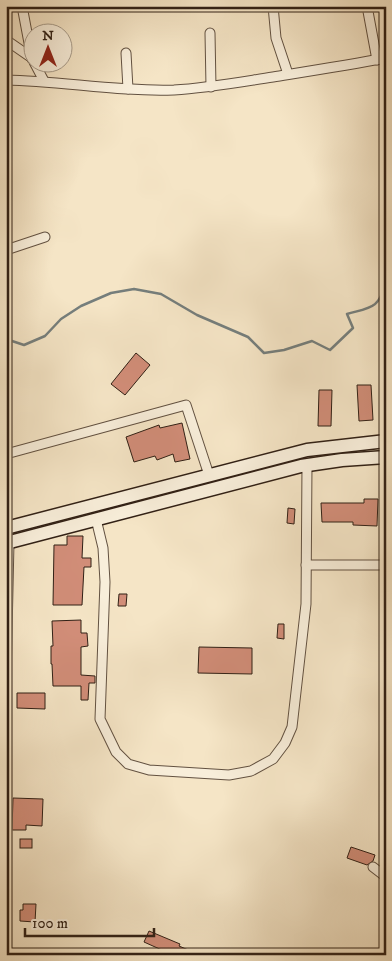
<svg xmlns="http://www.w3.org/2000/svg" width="392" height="961" viewBox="0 0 392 961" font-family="'IM FELL DW Pica',serif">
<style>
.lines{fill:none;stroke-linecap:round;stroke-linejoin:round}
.stream{stroke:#757e7c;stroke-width:2.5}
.building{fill:#d18d78;stroke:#312015}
.street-casing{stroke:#625141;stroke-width:11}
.secondary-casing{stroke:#312015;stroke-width:15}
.street{stroke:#f8eeda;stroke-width:9}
.secondary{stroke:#f8eeda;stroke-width:12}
</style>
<rect width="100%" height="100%" fill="#f5e5c6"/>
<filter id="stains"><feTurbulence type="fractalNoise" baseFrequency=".004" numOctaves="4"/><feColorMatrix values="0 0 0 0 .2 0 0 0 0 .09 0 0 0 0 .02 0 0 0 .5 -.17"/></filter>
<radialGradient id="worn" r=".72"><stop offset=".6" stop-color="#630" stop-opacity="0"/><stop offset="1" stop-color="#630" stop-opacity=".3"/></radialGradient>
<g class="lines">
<path class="stream" d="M6 339 24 345 45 336 61 319 81 306 111 293 134 289 161 294 197 315 248 337 264 353 284 350 312 341 330 350 353 328 347 314C372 307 378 309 386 283"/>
</g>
<g class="building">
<polygon points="136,353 150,365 125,395 111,384"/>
<polygon points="357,385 371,385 373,420 359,421"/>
<polygon points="319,390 332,390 331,426 318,426"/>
<polygon points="182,423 190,459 175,462 173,454 157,460 155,456 134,462 126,437 159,425 160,428"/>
<polygon points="364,499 378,499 377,526 353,525 353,522 322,522 321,503 364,503"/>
<polygon points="288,508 295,509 294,524 287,523"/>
<polygon points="67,536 83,536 82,558 91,558 91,567 84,567 82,605 53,605 54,545 67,545"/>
<polygon points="119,594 127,594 126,606 118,606"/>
<polygon points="81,620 81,633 87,633 88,646 81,647 81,675 95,676 95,683 89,683 88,700 81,700 81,686 53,686 52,664 51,664 51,646 53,646 52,621"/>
<polygon points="278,624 284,624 284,639 277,638"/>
<polygon points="199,647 252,648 252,674 198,673"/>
<polygon points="17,693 45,693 45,709 17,708"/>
<polygon points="13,798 43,799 42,826 26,825 26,830 12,830"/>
<rect x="20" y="839" width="12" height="9"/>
<polygon points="351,847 375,855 373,861 367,865 347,858"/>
<polygon points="23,904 36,904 35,922 20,921 20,910 23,910"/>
<polygon points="149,931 180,944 179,946 200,955 173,955 144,942"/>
</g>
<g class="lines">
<defs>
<g id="street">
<polyline points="22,6 32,59"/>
<polyline points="273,6 276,38 288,74"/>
<polyline points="367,6 377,60"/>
<polyline points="210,33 211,87"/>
<polyline points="6,40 32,58"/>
<polyline points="126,53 128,89"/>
<polyline points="34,62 44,81"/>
<path d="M6 80C62 81 118 92 174 90 207 88 240 82 273 77 310 71 348 65 386 58"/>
<polyline points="6,250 45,237"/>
<polyline points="6,454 186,405 209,475"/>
<polyline points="96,519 103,548 105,582 100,719 116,752 128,764 149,770 229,775 251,771 273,759 285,743 292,727 306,604 307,465"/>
<polyline points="306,565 386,565"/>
<polyline points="6,679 9,542"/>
<polyline points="373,867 386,877"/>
</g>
<g id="secondary">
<polyline points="6,528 307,450 386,441"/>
<polyline points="6,543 301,466 342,460 386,457"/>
</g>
</defs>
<use href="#street" class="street-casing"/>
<use href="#secondary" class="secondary-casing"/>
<use href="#street" class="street"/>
<use href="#secondary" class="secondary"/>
</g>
<rect width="392" height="961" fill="none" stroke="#f5e5c6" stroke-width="25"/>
<rect x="8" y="8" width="377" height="946" fill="none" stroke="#312015" stroke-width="2.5"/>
<rect x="12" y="12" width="367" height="936" fill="none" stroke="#312015"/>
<g transform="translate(48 48)"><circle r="24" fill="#f8eeda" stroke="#a89c8b"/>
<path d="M0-4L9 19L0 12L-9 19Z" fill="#8f2418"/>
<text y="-8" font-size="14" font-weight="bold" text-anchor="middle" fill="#312015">N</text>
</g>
<path d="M25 928v8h129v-8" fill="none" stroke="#312015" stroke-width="2.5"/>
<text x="32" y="928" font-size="15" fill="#312015" stroke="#f8eeda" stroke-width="4" paint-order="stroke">100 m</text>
<rect width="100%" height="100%" filter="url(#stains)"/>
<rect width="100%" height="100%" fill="url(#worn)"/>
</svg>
